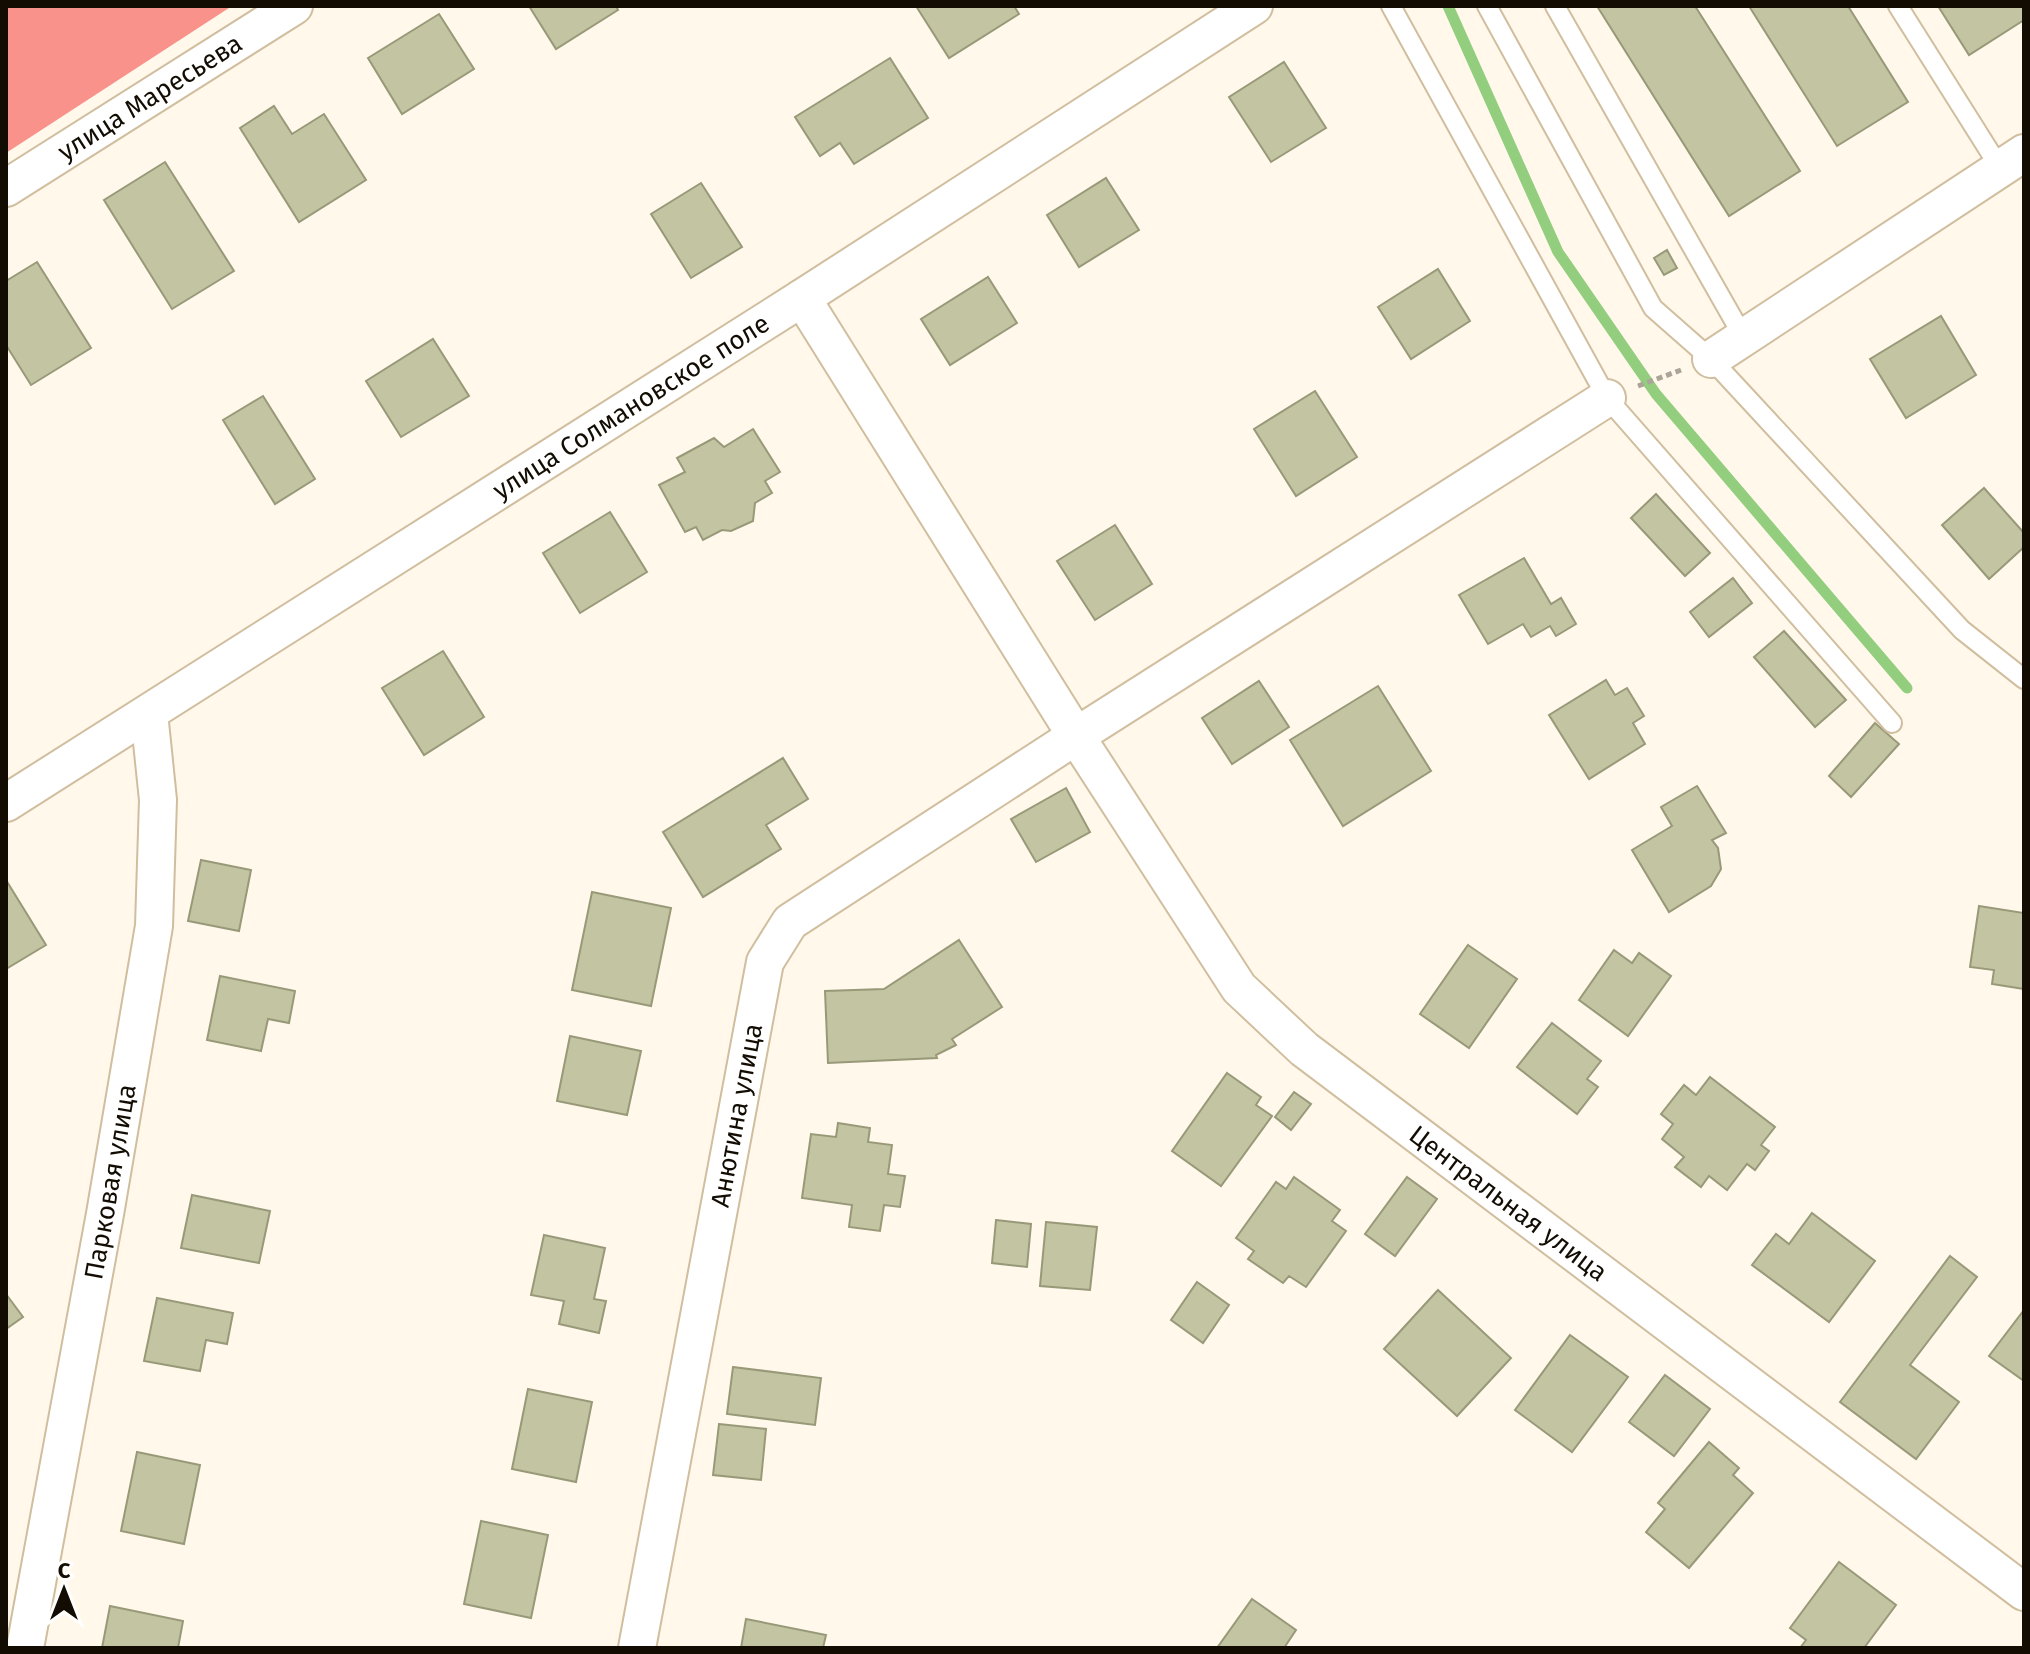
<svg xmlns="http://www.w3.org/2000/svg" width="2030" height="1654" viewBox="0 0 2030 1654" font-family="'Fira Sans',sans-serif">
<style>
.forest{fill:#f9928b}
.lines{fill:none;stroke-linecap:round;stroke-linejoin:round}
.stream{stroke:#92ce7d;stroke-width:11}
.building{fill:#c2c4a2;stroke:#989978;stroke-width:2}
.service-casing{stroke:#d0be9f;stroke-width:22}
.minor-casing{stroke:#d0be9f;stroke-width:40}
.path{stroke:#aba498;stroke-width:5;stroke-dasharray:6 4;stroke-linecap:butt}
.service{stroke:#fff;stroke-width:18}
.minor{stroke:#fff;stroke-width:36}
.labels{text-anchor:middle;stroke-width:8;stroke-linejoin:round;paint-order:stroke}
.street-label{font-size:26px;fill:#120c03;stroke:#fff}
</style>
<rect width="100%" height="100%" fill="#fff8eb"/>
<polygon class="forest" points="6,6 232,6 6,153"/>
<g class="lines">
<polyline class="stream" points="1448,6 1558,252 1656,394 1907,688"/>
</g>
<g class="building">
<polygon points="529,6 616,6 618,10 556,49"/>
<polygon points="916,6 1014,6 1019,14 949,58"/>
<polygon points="1597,6 1695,6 1800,171 1729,216"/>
<polygon points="1749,6 1848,6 1908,102 1837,146"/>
<polygon points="1938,6 2024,6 2024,20 1969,55"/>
<polygon points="439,14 474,69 402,114 368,58"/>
<polygon points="890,58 928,118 854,164 840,143 820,156 795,117"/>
<polygon points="1284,62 1326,128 1271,162 1229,97"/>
<polygon points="274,106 292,134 324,114 366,180 299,222 240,128"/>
<polygon points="165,162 234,271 172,309 104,200"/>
<polygon points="1106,178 1139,230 1079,267 1047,215"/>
<polygon points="701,183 742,247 691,278 651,214"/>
<polygon points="1667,250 1677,268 1664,275 1654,258"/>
<polygon points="37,262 91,348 31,385 6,345 6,281"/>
<polygon points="1438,269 1470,321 1411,359 1378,307"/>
<polygon points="988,277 1017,323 950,365 921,319"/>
<polygon points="1941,316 1976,375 1906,418 1870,359"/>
<polygon points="433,339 469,396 401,437 366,381"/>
<polygon points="1315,391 1357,457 1296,496 1254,429"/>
<polygon points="263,396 315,479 275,504 223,420"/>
<polygon points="753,429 780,472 765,481 772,493 755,503 753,521 731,531 722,530 703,540 696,527 685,532 659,485 685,472 677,458 714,438 724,447"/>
<polygon points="1984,488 2024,533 2024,547 1989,579 1942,525"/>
<polygon points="1656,494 1710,553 1685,576 1631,518"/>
<polygon points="610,512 647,572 580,613 543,553"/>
<polygon points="1115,525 1152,584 1095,620 1057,561"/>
<polygon points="1524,558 1551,604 1561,598 1576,624 1556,636 1550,626 1531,637 1523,624 1488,644 1459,595"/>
<polygon points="1733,578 1752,603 1709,637 1690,612"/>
<polygon points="1784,631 1846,700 1815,727 1754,657"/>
<polygon points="443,651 484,717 424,755 382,688"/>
<polygon points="1606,680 1615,695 1627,688 1644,716 1633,723 1645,744 1589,779 1549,715"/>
<polygon points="1259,681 1289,727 1232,764 1202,718"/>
<polygon points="1378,686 1431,771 1343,826 1290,740"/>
<polygon points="1875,723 1899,744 1851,797 1829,776"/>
<polygon points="783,758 808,799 766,825 781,849 703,897 663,832"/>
<polygon points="1697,786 1726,833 1712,840 1718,848 1721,869 1711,886 1669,912 1632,850 1672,826 1661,807"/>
<polygon points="1066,788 1090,832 1036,862 1011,819"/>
<polygon points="201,860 251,870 239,931 188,921"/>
<polygon points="6,880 46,945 6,969"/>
<polygon points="592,892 671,908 651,1006 572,990"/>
<polygon points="1979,906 2024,913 2024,989 1992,984 1994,970 1970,967"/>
<polygon points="959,940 1002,1007 952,1039 956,1045 936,1055 937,1058 828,1063 825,991 884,989"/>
<polygon points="1468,945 1517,979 1469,1048 1420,1014"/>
<polygon points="1614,950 1632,963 1639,953 1671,976 1628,1036 1579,1000"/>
<polygon points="220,976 295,991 289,1023 268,1019 261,1051 207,1040"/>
<polygon points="1552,1023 1601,1061 1587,1079 1598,1087 1577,1114 1517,1067"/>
<polygon points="570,1036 641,1051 627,1115 557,1101"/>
<polygon points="1227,1073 1261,1097 1256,1105 1272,1116 1221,1186 1172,1151"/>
<polygon points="1710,1077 1775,1127 1761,1145 1769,1151 1755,1170 1747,1164 1727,1190 1709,1176 1701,1187 1675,1167 1684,1157 1662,1139 1673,1124 1661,1114 1684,1085 1696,1095"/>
<polygon points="1294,1092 1311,1104 1291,1130 1275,1117"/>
<polygon points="838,1123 870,1128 868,1142 892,1145 888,1174 905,1176 900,1207 884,1205 880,1231 849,1227 852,1205 802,1198 811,1134 836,1137"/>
<polygon points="1294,1177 1340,1210 1332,1221 1346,1231 1306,1287 1289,1276 1283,1283 1248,1259 1254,1251 1236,1238 1276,1182 1286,1189"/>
<polygon points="1407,1177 1437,1199 1395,1256 1365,1234"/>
<polygon points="192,1195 270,1211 259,1263 181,1248"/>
<polygon points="1812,1213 1875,1261 1829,1322 1752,1265 1776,1234 1789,1244"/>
<polygon points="996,1220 1031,1224 1027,1267 992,1263"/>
<polygon points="1046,1222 1097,1227 1090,1290 1040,1286"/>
<polygon points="544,1235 605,1248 594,1299 606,1301 599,1333 559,1324 564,1301 531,1295"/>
<polygon points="1950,1256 1977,1277 1910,1365 1959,1402 1916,1459 1840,1402"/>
<polygon points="1197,1282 1229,1305 1203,1343 1171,1320"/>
<polygon points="1438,1290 1511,1358 1457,1416 1384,1349"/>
<polygon points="6,1294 23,1317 6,1329"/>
<polygon points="157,1298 233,1313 227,1344 206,1340 200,1371 144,1361"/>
<polygon points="2024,1310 2024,1381 1989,1356"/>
<polygon points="1570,1335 1628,1377 1572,1452 1515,1410"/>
<polygon points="733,1367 821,1378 815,1425 727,1414"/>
<polygon points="1665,1375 1710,1409 1674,1456 1629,1422"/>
<polygon points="528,1389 592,1402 576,1482 512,1469"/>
<polygon points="719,1424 766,1429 761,1480 713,1475"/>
<polygon points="1709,1442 1739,1468 1733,1475 1753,1493 1689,1568 1646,1532 1665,1509 1658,1503"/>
<polygon points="137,1452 200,1465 184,1544 121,1531"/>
<polygon points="481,1521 548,1535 531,1618 464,1604"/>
<polygon points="1839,1562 1896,1605 1864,1648 1800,1648 1806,1640 1790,1628"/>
<polygon points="1252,1599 1296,1630 1284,1648 1217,1648"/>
<polygon points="110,1606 183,1621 178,1648 102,1648"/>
<polygon points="746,1619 826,1635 823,1648 741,1648"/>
</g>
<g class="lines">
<defs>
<g id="service">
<polyline points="1391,6 1607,398 1892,723"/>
<polyline points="1487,6 1653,308 1711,359 1962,630 2024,679"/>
<polyline points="1555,6 1744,338"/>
<polyline points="1898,6 2000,168"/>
</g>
<g id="minor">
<path id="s1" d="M6 188 294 6"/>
<path id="s2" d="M802 298 1076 736 1239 988 1304 1049 2024 1592"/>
<polyline points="1711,359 2024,153"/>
<path id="s3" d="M6 803 802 298 1254 6"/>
<path id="s4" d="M25 1648 105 1214 154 926 158 800 149 713"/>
<path id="s5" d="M637 1648 765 962 790 922 1076 736 1607 398"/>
</g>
</defs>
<use href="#service" class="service-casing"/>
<use href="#minor" class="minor-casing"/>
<polyline class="path" points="1638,386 1681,370"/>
<use href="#service" class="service"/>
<use href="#minor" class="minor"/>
</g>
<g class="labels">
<g class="street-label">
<text dy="9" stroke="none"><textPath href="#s1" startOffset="170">улица Маресьева</textPath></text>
<text dy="9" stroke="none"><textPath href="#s3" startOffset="740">улица Солмановское поле</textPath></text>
<text dy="9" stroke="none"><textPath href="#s5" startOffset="542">Анютина улица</textPath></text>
<text dy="9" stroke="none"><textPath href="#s4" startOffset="474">Парковая улица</textPath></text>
<text dy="9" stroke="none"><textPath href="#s2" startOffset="1162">Центральная улица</textPath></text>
</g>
</g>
<rect width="2030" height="1654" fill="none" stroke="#120c03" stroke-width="16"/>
<g transform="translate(64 1590)" stroke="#ffffff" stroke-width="6" paint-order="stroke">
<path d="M0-6L14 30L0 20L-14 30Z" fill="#120c03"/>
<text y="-12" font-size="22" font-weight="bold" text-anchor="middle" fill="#120c03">С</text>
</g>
</svg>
